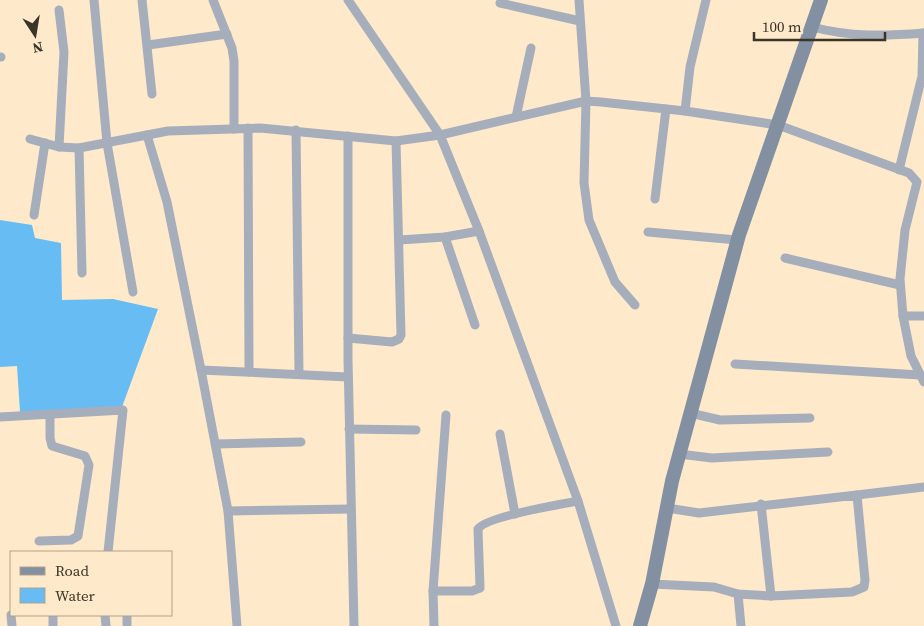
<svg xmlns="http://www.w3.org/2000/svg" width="924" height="626" viewBox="0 0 924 626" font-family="'Source Serif 4',serif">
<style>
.water{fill:#67bcf4}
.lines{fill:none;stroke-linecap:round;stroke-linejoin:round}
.street{stroke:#a6aebb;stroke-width:9}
.secondary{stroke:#8390a2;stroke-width:14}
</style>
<rect width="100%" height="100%" fill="#feeacb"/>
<polygon class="water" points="0,220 32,225 35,238 61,243 62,300 113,299 158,309 122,407 20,412 17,366 0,367"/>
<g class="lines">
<g class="street">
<polyline points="94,0 107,143 133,292"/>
<polyline points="142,0 152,94"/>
<polyline points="213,0 232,48 234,61 234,129"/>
<polyline points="348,0 440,135 479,231 578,501 616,626"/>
<polyline points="579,0 586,101 584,183 589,220 615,282 635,305"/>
<polyline points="500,3 580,21"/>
<path d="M812 27C850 37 885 36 924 33"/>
<polyline points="148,45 227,34"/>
<polyline points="0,57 1,57"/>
<polyline points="685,111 690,67 706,0"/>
<polyline points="516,117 531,48"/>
<polyline points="248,128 249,372"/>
<polyline points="296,130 299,374"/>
<polyline points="147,135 167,202 201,370 348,377"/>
<polyline points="348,136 348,359 354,626"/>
<polyline points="30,139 59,147 79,148 168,131 260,128 396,141 440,135 586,101 601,102 685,111 778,125 909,173 917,182 905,230 900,279 903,316 924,316"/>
<polyline points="59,147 64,52 59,10"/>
<polyline points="79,148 82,273"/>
<polyline points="899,170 922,76 923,33"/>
<polyline points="655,199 666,109"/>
<polyline points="34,215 45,143"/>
<polyline points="648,232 737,240"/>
<polyline points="445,237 475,325"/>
<polyline points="399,240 445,237 479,231"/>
<polyline points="785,258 900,285"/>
<polyline points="903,316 911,356 924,382"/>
<polyline points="348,338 392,342 399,339 401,335 396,141"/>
<polyline points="735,364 920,375"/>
<polyline points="201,370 228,511 237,626"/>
<polyline points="690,413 720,420 810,418"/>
<polyline points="0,417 123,410 108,552"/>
<polyline points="349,429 416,430"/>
<polyline points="500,434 515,514"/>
<polyline points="216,444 301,442"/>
<polyline points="679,454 712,458 828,452"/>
<polyline points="857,495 924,487"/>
<polyline points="761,504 771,596"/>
<polyline points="228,511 351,509"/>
<polyline points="39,541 71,540 78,536 89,465 85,456 52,446 50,438 50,414"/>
<polyline points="652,584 714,587 738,594 771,596 852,592 864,587 865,580 857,495 699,513 667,508"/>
<path d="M433 591H472L480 588 478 529C485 517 561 504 578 501"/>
<polyline points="738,594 741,626"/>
<polyline points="11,615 12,626"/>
<polyline points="53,615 53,626"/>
<polyline points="105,615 106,626"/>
<polyline points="127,626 127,615"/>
<polyline points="434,626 433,591 446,415"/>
</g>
<polyline class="secondary" points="640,626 652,584 672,481 739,235 821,0"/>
</g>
<rect x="10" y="551" width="162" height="65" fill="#feeacb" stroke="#b0a18a"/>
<rect x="20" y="567" width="25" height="8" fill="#8390a2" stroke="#b0a18a"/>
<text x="55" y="576" font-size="15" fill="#3b3428">Road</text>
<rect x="20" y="588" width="25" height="15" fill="#67bcf4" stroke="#b0a18a"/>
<text x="55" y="601" font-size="15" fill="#3b3428">Water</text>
<g transform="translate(35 35) rotate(168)" stroke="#feeacb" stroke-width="4" paint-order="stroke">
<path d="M0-4L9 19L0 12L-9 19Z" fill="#3b3428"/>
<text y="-8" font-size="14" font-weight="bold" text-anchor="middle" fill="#3b3428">N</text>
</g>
<path d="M754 32v8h131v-8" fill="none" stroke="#3b3428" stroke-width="2.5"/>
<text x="762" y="32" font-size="15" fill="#3b3428" stroke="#feeacb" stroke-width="4" paint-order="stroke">100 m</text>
</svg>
